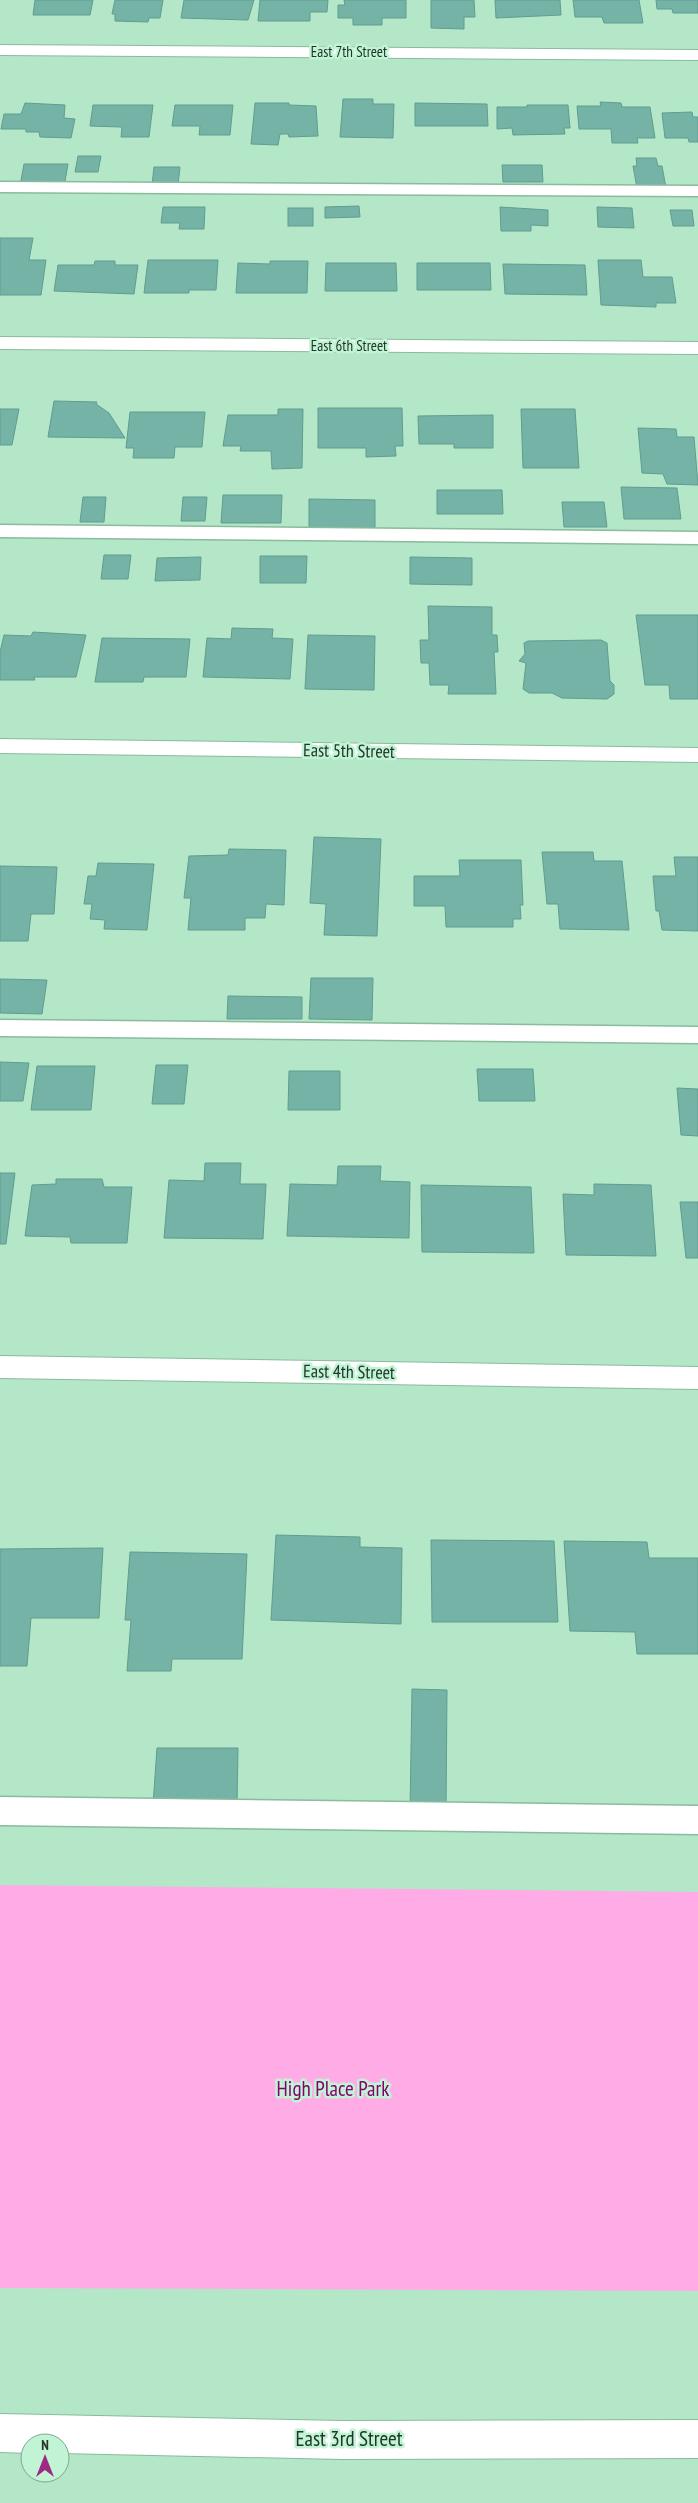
<svg xmlns="http://www.w3.org/2000/svg" width="698" height="2503" viewBox="0 0 698 2503" font-family="'PT Sans Narrow',sans-serif">
<style>
.green{fill:#fface6}
.building{fill:#74b3a5;stroke:#5f9d8f}
.lines{fill:none;stroke-linecap:round;stroke-linejoin:round}
.service-casing{stroke:#89bb9d;stroke-width:3}
.minor-casing{stroke:#89bb9d;stroke-width:2}
.tertiary-casing{stroke:#89bb9d;stroke-width:2}
.service{fill:#fff;fill-rule:evenodd}
.minor{fill:#fff;fill-rule:evenodd}
.tertiary{fill:#fff;fill-rule:evenodd}
.labels{text-anchor:middle;stroke-width:5;stroke-linejoin:round;paint-order:stroke}
.far-street-label{font-size:15px;fill:#213529;stroke:#c0f4d5}
.street-label{font-size:18px;fill:#213529;stroke:#c0f4d5}
.near-park-label{font-size:21px;fill:#87006f;stroke:#c0f4d5}
.near-street-label{font-size:21px;fill:#213529;stroke:#c0f4d5}
</style>
<rect width="100%" height="100%" fill="#b3e7c8"/>
<polygon class="green" points="0,1885 698,1892 698,2291 0,2288"/>
<g class="building">
<polygon points="35,0 93,0 90,15 33,15"/>
<polygon points="115,0 163,0 160,18 149,18 148,22 115,21 115,14 112,14"/>
<polygon points="184,0 254,0 248,20 181,18"/>
<polygon points="260,0 328,0 327,12 310,12 310,21 258,21"/>
<polygon points="344,0 406,0 406,18 382,18 382,25 353,25 353,18 338,18 338,5 345,5"/>
<polygon points="431,0 474,0 475,17 464,17 464,29 431,28"/>
<polygon points="495,0 560,0 561,15 496,18"/>
<polygon points="573,0 639,0 643,23 604,23 602,17 575,17"/>
<polygon points="656,0 698,0 698,13 673,13 672,9 657,9"/>
<polygon points="343,99 373,99 373,104 394,104 393,138 340,137"/>
<polygon points="600,102 621,103 622,107 650,107 655,138 637,138 638,143 612,143 611,129 579,129 577,106 601,106"/>
<polygon points="25,103 65,105 64,118 75,119 71,138 40,137 39,132 26,132 26,129 1,129 4,114 21,114"/>
<polygon points="255,103 289,103 289,105 316,106 318,136 289,137 288,134 280,134 278,145 251,144"/>
<polygon points="415,103 487,104 488,126 415,126"/>
<polygon points="93,105 153,105 149,137 121,137 122,127 90,126"/>
<polygon points="175,105 233,105 230,135 199,135 200,126 172,126"/>
<polygon points="527,105 568,105 570,128 564,128 565,134 513,135 512,128 497,129 497,107 527,107"/>
<polygon points="692,112 693,117 698,117 698,142 689,142 688,138 665,138 662,113"/>
<polygon points="78,156 101,156 98,172 75,172"/>
<polygon points="636,158 656,158 658,166 662,166 666,188 637,188 633,166 637,166"/>
<polygon points="24,164 68,164 64,187 20,186"/>
<polygon points="502,165 542,165 543,182 503,182"/>
<polygon points="154,167 180,167 178,185 152,185"/>
<polygon points="359,206 360,217 325,218 325,207"/>
<polygon points="163,207 205,207 204,229 179,229 180,223 161,223"/>
<polygon points="500,207 548,210 548,226 531,225 531,231 501,231"/>
<polygon points="597,207 632,208 634,228 598,227"/>
<rect x="288" y="208" width="25" height="18"/>
<polygon points="670,210 692,210 694,226 673,226"/>
<polygon points="0,238 33,238 29,260 46,260 41,295 0,295"/>
<polygon points="148,260 218,260 216,290 189,290 189,293 144,293"/>
<polygon points="598,260 641,260 643,277 672,277 676,303 656,303 656,307 601,305"/>
<polygon points="95,261 115,261 115,265 138,265 134,294 54,291 58,265 94,265"/>
<polygon points="270,261 308,261 307,293 236,293 238,263 270,264"/>
<polygon points="326,263 396,263 397,291 325,291"/>
<polygon points="417,263 490,263 491,290 417,290"/>
<polygon points="503,264 585,265 587,295 505,294"/>
<polygon points="54,401 97,402 96,404 109,413 125,438 48,437"/>
<polygon points="318,408 402,408 403,446 395,446 396,456 366,457 366,448 318,448"/>
<polygon points="0,409 19,409 12,445 0,445"/>
<polygon points="278,409 303,409 302,468 272,469 271,451 240,451 241,446 223,446 228,415 278,415"/>
<polygon points="521,409 575,409 579,468 523,468"/>
<polygon points="130,412 205,412 202,447 175,447 174,458 133,458 134,448 126,448"/>
<polygon points="493,415 493,448 454,448 454,444 419,444 418,416"/>
<polygon points="638,428 676,429 677,437 694,437 698,485 667,484 663,474 642,473"/>
<polygon points="621,487 677,488 681,519 624,519"/>
<polygon points="437,490 502,490 503,514 437,514"/>
<polygon points="223,495 282,495 281,523 221,523"/>
<polygon points="83,497 106,497 104,522 80,522"/>
<polygon points="183,497 207,497 205,521 181,521"/>
<polygon points="309,499 375,500 375,528 309,528"/>
<polygon points="562,502 604,502 607,527 564,527"/>
<polygon points="104,555 131,555 128,579 101,579"/>
<polygon points="260,556 307,556 306,583 260,583"/>
<polygon points="201,557 200,580 155,581 157,558"/>
<polygon points="410,557 472,558 472,585 410,584"/>
<polygon points="428,606 492,607 492,635 497,635 498,652 494,652 496,694 448,694 449,685 430,685 429,663 421,663 420,640 429,640"/>
<polygon points="636,615 698,615 698,699 670,699 669,685 645,685"/>
<polygon points="232,628 273,629 272,638 293,639 290,679 203,677 207,638 231,639"/>
<polygon points="33,632 86,635 76,677 34,677 35,680 0,680 0,652 4,635 31,636"/>
<polygon points="308,635 375,636 374,690 305,689"/>
<polygon points="102,638 190,639 186,677 144,677 143,682 95,682"/>
<polygon points="601,640 607,643 610,681 614,685 614,694 607,699 562,698 552,693 529,693 523,689 526,663 519,661 525,654 524,643 528,641"/>
<polygon points="314,837 381,839 377,936 324,935 326,904 310,903"/>
<polygon points="229,849 286,850 284,905 266,904 265,918 245,918 245,930 188,930 191,898 184,898 189,856 228,855"/>
<polygon points="542,852 593,852 594,861 622,861 629,930 560,929 558,904 547,904"/>
<polygon points="674,857 698,857 698,931 662,930 659,911 656,911 653,876 676,876"/>
<polygon points="459,860 521,860 523,905 520,905 521,919 513,919 513,927 446,927 445,906 414,906 414,876 460,876"/>
<polygon points="98,863 154,864 147,930 104,929 105,920 90,919 92,904 84,904 88,876 96,876"/>
<polygon points="0,866 57,867 54,914 31,914 28,941 0,941"/>
<polygon points="311,978 373,978 372,1020 309,1019"/>
<polygon points="0,979 47,980 42,1014 0,1013"/>
<polygon points="228,996 302,997 302,1019 227,1019"/>
<polygon points="0,1062 29,1063 23,1101 0,1101"/>
<polygon points="156,1065 188,1065 184,1104 152,1104"/>
<polygon points="37,1066 95,1066 91,1110 31,1110"/>
<polygon points="477,1069 533,1069 535,1101 479,1101"/>
<polygon points="289,1071 340,1071 340,1110 288,1110"/>
<polygon points="677,1088 698,1089 698,1136 681,1135"/>
<polygon points="205,1163 241,1163 240,1184 266,1184 263,1239 164,1238 169,1180 204,1181"/>
<polygon points="338,1166 381,1166 380,1181 410,1182 409,1238 287,1236 290,1184 337,1185"/>
<polygon points="0,1173 15,1173 6,1244 0,1244"/>
<polygon points="56,1179 102,1179 104,1187 132,1187 127,1243 71,1243 70,1237 25,1236 32,1185 56,1184"/>
<polygon points="594,1184 651,1185 656,1256 566,1255 563,1194 594,1195"/>
<polygon points="421,1185 531,1187 534,1253 422,1252"/>
<polygon points="680,1202 698,1202 698,1258 686,1258"/>
<polygon points="276,1535 360,1537 360,1547 402,1548 401,1624 271,1620"/>
<polygon points="431,1540 554,1541 558,1622 432,1622"/>
<polygon points="564,1541 647,1542 649,1558 698,1558 698,1654 637,1654 635,1632 570,1631"/>
<polygon points="103,1548 99,1618 31,1618 27,1666 0,1666 0,1549"/>
<polygon points="130,1552 247,1554 242,1659 172,1659 171,1671 127,1671 131,1620 125,1620"/>
<polygon points="412,1689 447,1690 446,1813 410,1812"/>
<polygon points="157,1748 238,1748 237,1805 153,1805"/>
</g>
<g class="lines">
<defs>
<g id="service">
<polygon points="0,182 698,186 698,196 0,192"/>
<polygon points="0,525 698,532 698,544 0,537"/>
<polygon points="0,1020 698,1027 698,1043 0,1036"/>
<polygon points="0,1797 698,1806 698,1834 0,1825"/>
</g>
<g id="minor">
<polygon points="0,45 698,50 698,60 0,55"/>
<polygon points="0,337 698,342 698,354 0,349"/>
<polygon points="0,739 698,748 698,762 0,753"/>
<polygon points="0,1356 698,1367 698,1389 0,1378"/>
</g>
<polygon id="tertiary" points="0,2414 343,2421 698,2420 698,2458 343,2459 60,2453 60,2443 30,2443 30,2453 0,2452"/>
</defs>
<use href="#service" class="service-casing"/>
<use href="#minor" class="minor-casing"/>
<use href="#tertiary" class="tertiary-casing"/>
<use href="#service" class="service"/>
<use href="#minor" class="minor"/>
<use href="#tertiary" class="tertiary"/>
</g>
<g class="labels">
<g class="far-street-label">
<text x="349" y="57">East 7th Street</text>
<text x="349" y="351">East 6th Street</text>
</g>
<g class="street-label">
<text transform="translate(349 751) rotate(1)" y="6">East 5th Street</text>
<text transform="translate(349 1372) rotate(1)" y="6">East 4th Street</text>
</g>
<g class="near-park-label">
<text x="333" y="2096">High Place Park</text>
</g>
<g class="near-street-label">
<text x="349" y="2446">East 3rd Street</text>
</g>
</g>
<g transform="translate(45 2458)"><circle r="24" fill="#c0f4d5" stroke="#80a890"/>
<path d="M0-4L9 19L0 12L-9 19Z" fill="#9f2a85"/>
<text y="-8" font-size="14" font-weight="bold" text-anchor="middle" fill="#213529">N</text>
</g>
</svg>
